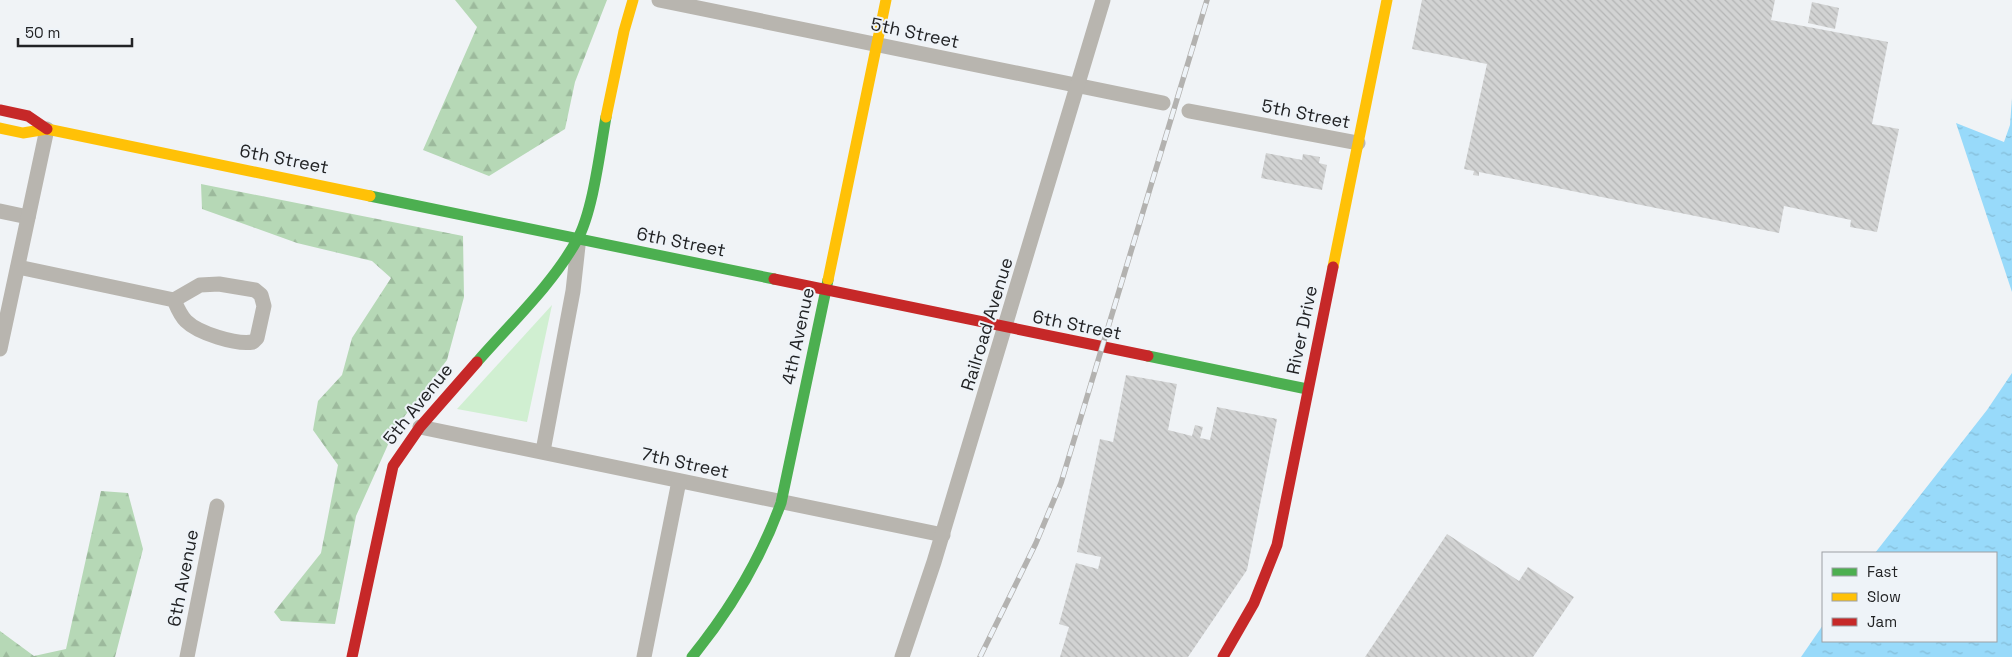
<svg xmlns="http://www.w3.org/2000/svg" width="2012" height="657" viewBox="0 0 2012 657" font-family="'Space Grotesk',sans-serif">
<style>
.green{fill:#d0efd1}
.forest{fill:url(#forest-firs)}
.water{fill:url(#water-ripples)}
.building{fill:url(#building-back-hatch)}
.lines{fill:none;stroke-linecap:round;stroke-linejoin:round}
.street{stroke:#b8b5af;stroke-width:15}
.fast{stroke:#4caf50;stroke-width:11}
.slow{stroke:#ffc107;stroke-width:11}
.jam{stroke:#c62828;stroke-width:11}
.rail-casing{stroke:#b3b2b0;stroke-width:5.5}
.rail{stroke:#eef3f8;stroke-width:4;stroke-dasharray:11;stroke-linecap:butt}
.labels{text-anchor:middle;stroke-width:4;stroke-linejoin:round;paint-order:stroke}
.street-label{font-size:18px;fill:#222325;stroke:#eef3f8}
</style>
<defs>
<pattern id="forest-firs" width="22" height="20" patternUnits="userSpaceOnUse" patternTransform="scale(1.25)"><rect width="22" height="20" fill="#b6d8b6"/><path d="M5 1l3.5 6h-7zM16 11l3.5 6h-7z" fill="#9cb99c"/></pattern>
<pattern id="water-ripples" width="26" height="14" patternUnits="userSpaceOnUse" patternTransform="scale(1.25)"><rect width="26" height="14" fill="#98dafa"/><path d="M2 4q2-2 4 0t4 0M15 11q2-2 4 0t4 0" fill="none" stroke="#83bbd6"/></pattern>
<pattern id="building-back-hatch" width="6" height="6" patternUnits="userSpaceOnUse" patternTransform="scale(1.25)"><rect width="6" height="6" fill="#d2d3d3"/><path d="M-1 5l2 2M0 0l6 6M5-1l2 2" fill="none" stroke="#b4b5b5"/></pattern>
</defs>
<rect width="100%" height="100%" fill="#f0f3f6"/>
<polygon class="green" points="552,305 527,422 457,409"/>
<g class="forest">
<polygon points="455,0 607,0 575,82 565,129 489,176 423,150 477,27"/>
<polygon points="201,184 463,236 464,297 447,360 395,429 356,516 335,624 281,621 274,612 321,553 338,465 313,430 318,401 342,375 352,338 391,278 372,261 297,243 202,209"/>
<polygon points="101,491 128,493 143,549 115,657 0,657 0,631 34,656 66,649"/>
</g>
<g class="water">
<polygon points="2012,98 2012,292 1956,123 2004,142 2010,125"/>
<polygon points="2012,373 2012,657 1801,657 1823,625 1823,641 1996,641 1996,553 1875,553 1987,410"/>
</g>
<g class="building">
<polygon points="1422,0 1775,0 1771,20 1888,42 1872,124 1899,129 1877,232 1850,227 1851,220 1784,206 1779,233 1479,172 1479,176 1473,175 1474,171 1464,169 1487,64 1412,49"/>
<polygon points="1812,2 1839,8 1835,29 1808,23"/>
<polygon points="1266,153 1302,160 1303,154 1320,157 1319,163 1327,165 1322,190 1261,178"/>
<polygon points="1126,375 1177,384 1168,430 1192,436 1195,425 1203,427 1200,438 1210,440 1217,407 1277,419 1247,570 1188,657 1060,657 1069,627 1059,624 1076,563 1098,569 1101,557 1077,552 1100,439 1113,442"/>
<polygon points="1447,534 1519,581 1528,567 1574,597 1533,657 1365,657"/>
</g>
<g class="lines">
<g class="street">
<polyline points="659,0 1163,103"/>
<polyline points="1189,111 1358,143"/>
<polyline points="0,211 28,217"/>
<path d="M18 267 174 300 200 285 219 284 255 290 261 295 264 306 257 338 253 342C236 345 198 333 186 321 180 315 177 307 174 300"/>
<polyline points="0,349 47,129"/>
<polyline points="420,427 943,535"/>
<polyline points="543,451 573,291 578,246"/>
<polyline points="187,657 217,506"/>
<polyline points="644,657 679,481"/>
<polyline points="902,657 934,562 1103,0"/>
</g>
<g class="fast">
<polyline points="370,196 774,279"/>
<polyline points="1148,356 1307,389"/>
<path d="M477 362C511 323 552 285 577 240 593 212 600 150 606 117"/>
<path d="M692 657C731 609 760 561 781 503L828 280"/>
</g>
<g class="slow">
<polyline points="606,117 624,31 633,0"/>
<polyline points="0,128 23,133 47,129 370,196"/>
<polyline points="1333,267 1387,0"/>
<polyline points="828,280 886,0"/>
</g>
<g class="jam">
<polyline points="0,110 28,116 47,129"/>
<polyline points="774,279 1148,356"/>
<polyline points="352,657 393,466 420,427 477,362"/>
<polyline points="1223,657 1254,603 1277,545 1333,267"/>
</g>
<defs>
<polyline id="rail" points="980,657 1036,543 1061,483 1207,0"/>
</defs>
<use href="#rail" class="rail-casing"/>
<use href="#rail" class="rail"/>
</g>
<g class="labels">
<g class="street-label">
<text transform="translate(915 33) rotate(12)" y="6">5th Street</text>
<text transform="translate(1306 114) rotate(11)" y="6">5th Street</text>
<text transform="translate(284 159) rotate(11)" y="6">6th Street</text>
<text transform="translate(681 242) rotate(11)" y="6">6th Street</text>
<text transform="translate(987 324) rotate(-73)" y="6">Railroad Avenue</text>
<text transform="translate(1077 325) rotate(11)" y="6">6th Street</text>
<text transform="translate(1302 330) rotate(-78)" y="6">River Drive</text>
<text transform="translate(798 336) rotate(-78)" y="6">4th Avenue</text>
<text transform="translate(418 404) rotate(-51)" y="6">5th Avenue</text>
<text transform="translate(685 463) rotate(12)" y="6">7th Street</text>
<text transform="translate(183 578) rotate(-79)" y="6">6th Avenue</text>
</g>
</g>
<rect x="1822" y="552" width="175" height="90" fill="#eef3f8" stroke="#9ca0a4"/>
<rect x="1832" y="568" width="25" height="8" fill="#4caf50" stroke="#9ca0a4"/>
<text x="1867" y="577" font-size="15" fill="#222325">Fast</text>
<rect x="1832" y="593" width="25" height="8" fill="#ffc107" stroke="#9ca0a4"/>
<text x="1867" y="602" font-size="15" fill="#222325">Slow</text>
<rect x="1832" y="618" width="25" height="8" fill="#c62828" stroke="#9ca0a4"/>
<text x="1867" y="627" font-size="15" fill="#222325">Jam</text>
<path d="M18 38v8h114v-8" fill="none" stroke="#222325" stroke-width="2.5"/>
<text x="25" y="38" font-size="15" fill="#222325" stroke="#eef3f8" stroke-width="4" paint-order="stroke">50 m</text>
</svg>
